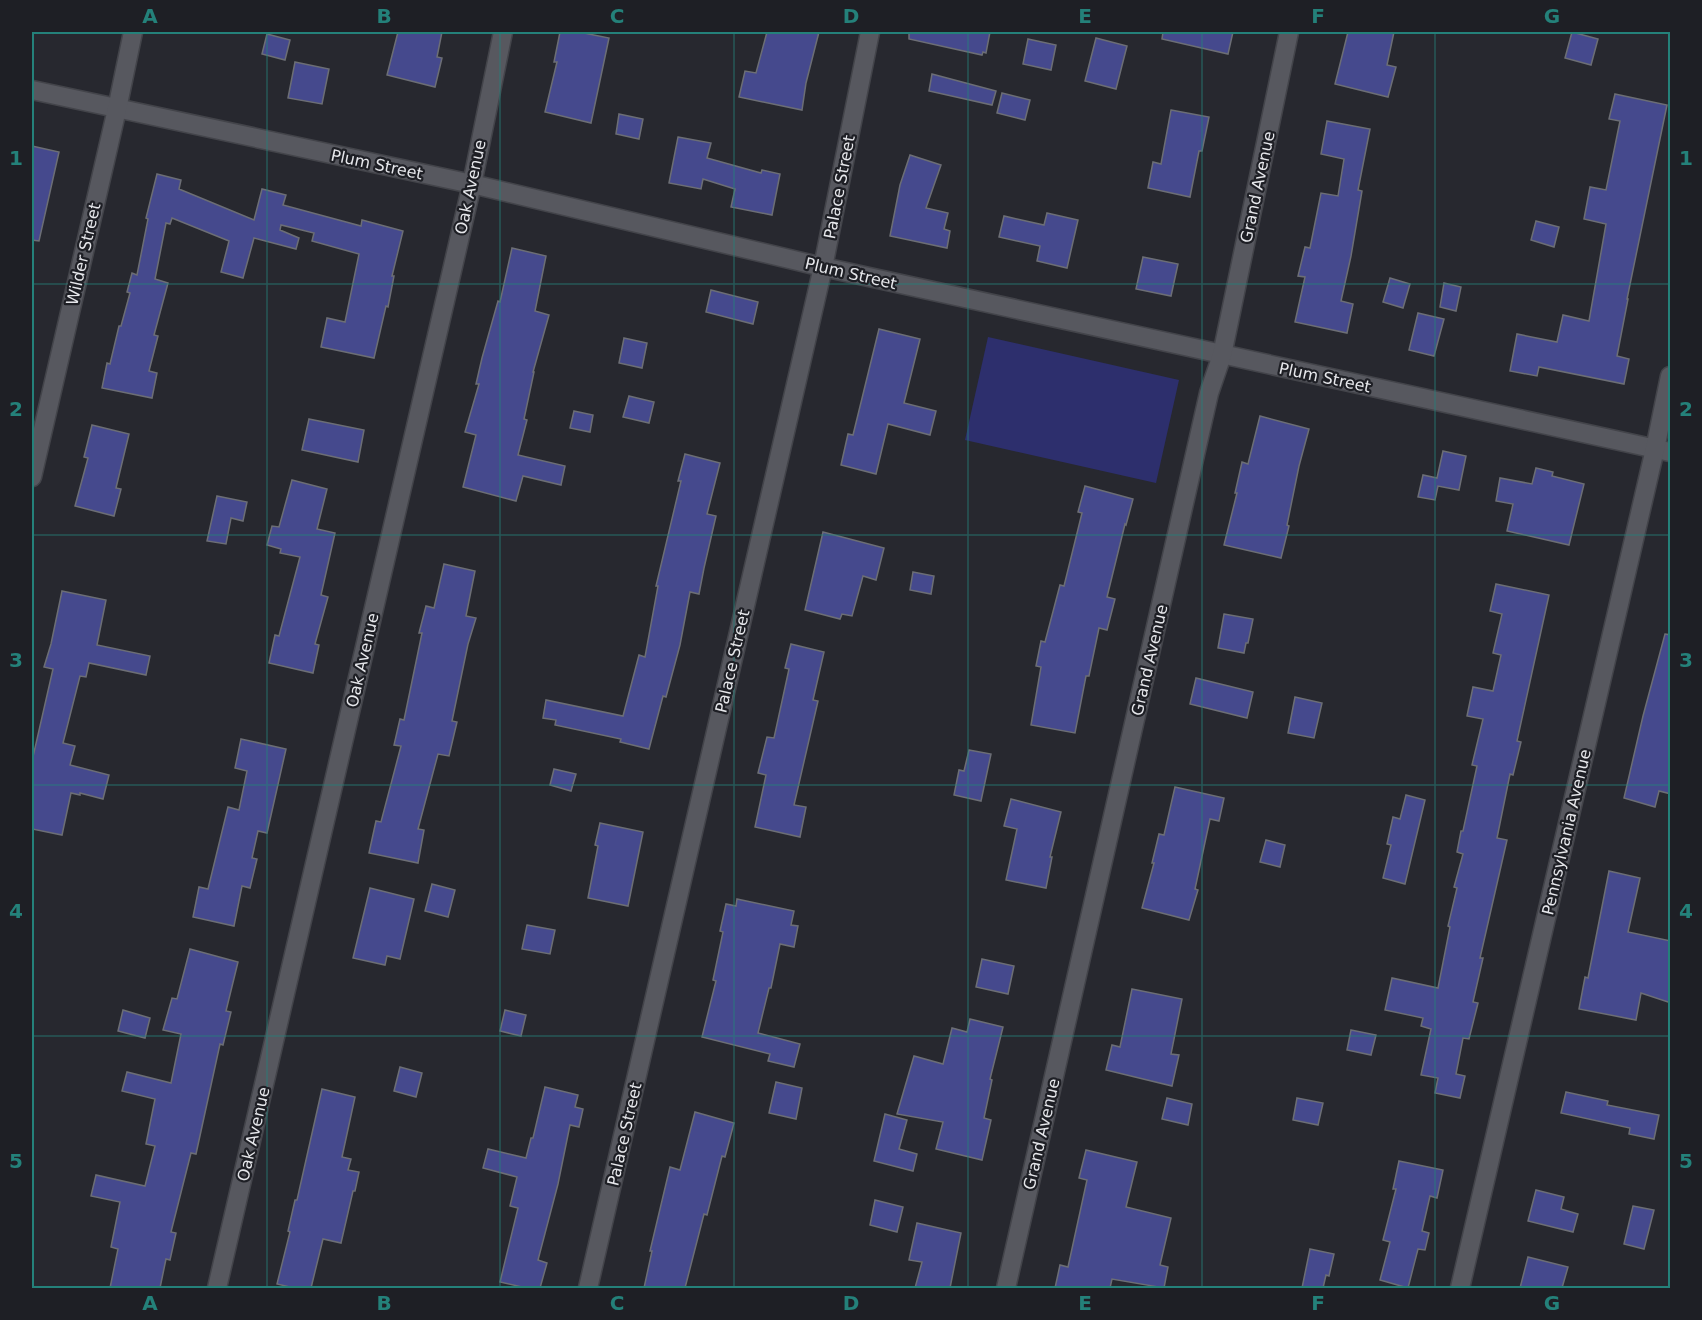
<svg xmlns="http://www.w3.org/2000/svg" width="1702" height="1320" viewBox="0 0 1702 1320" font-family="'DejaVu Sans',sans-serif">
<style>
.green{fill:#2d2f6d}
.building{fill:#45498d;stroke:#6c6e75;stroke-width:1.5}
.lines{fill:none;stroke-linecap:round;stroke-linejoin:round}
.minor-casing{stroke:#43444a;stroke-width:21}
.minor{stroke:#57585f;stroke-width:18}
.grid{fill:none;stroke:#24817a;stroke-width:1.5;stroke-opacity:0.55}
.labels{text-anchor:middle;stroke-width:4.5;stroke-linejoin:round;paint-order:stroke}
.street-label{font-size:16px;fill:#e6e7eb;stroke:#1e1f25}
.neatline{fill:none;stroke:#24817a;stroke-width:2}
.grid-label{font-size:20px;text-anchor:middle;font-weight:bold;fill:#24817a}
</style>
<rect width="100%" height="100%" fill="#27282f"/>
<polygon class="green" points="988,337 1179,380 1156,483 965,440"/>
<g class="building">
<polygon points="398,32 442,32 437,57 442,58 435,87 387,75"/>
<polygon points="560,32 579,32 609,38 591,123 545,112 557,62 554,62"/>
<polygon points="767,32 819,32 806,83 802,110 739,97 745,71 756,73"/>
<polygon points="909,32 990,32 986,53 983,52 982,55 909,39"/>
<polygon points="1163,32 1233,32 1228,54 1162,39"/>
<polygon points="1348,32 1394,32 1387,65 1396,67 1388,97 1335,84"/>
<polygon points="1572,32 1598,39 1591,65 1565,58"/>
<polygon points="267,34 290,40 285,60 262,54"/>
<polygon points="1096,38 1127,46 1116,89 1085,81"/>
<polygon points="1028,39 1056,45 1051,70 1023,64"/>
<polygon points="295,62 329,69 322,104 288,98"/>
<polygon points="932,74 996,91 992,105 929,91"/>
<polygon points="1002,93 1030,100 1025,120 997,113"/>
<polygon points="1615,94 1667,105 1627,299 1628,299 1617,356 1629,359 1624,384 1539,367 1537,376 1510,371 1517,334 1557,342 1563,315 1589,321 1606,224 1584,219 1590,187 1606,190 1620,121 1609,119"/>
<polygon points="1171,110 1209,117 1202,151 1199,151 1190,197 1148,188 1153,162 1161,164"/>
<polygon points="619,114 643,119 639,139 616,134"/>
<polygon points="1327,121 1370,129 1358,190 1362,191 1351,256 1341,301 1353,304 1347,333 1295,322 1305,277 1298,276 1305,247 1310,248 1321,193 1338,196 1344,159 1321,154"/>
<polygon points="678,137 711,143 707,158 761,173 762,170 780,174 772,215 731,207 735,189 703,179 701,189 669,183"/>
<polygon points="32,146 59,152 39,241 32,240"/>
<polygon points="910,155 941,165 926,208 948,213 944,229 950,231 947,248 890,236 900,185"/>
<polygon points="157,174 181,180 179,189 254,220 262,189 286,195 283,205 361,226 362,220 403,231 392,276 394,276 388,307 386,306 374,358 321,347 327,318 345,322 359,254 312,241 314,233 281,225 280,230 299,238 296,249 254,238 243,278 221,272 229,241 172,218 170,224 166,223 155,279 168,283 154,335 158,336 149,371 157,373 152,398 102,388 107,363 110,364 119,326 121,326 130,293 127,292 132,273 137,275 148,219 146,218"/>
<polygon points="1047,213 1078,220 1067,268 1037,261 1040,246 999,237 1004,216 1044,225"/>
<polygon points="1536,221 1559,227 1554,247 1531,240"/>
<polygon points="512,248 546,256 535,311 549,315 533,372 534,372 524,419 527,420 518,455 565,466 561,485 523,476 516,501 463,487 476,435 465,432 479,384 476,384 482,358 498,301 500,302"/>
<polygon points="1143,257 1178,264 1171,296 1136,289"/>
<polygon points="1390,278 1410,284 1403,308 1383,302"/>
<polygon points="1444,283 1461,287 1456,311 1440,307"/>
<polygon points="711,290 758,302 753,324 706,312"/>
<polygon points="1418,313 1444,319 1434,356 1409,350"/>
<polygon points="879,329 920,339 904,403 936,411 930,435 888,424 876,474 841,465 848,434 853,435"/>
<polygon points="624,338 647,343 642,368 619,363"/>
<polygon points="629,396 654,402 649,423 623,417"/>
<polygon points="574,411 593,415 590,432 570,428"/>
<polygon points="1260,416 1309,429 1299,466 1287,525 1289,526 1281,558 1224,545 1237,493 1235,493 1242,462 1248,464"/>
<polygon points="309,419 364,430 358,462 302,450"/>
<polygon points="92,425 129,434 116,488 121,489 114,516 75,506 88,458 84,457"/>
<polygon points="1443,451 1466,456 1459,490 1438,486 1435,500 1418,497 1423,475 1437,478"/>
<polygon points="685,454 720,463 707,514 716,516 704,568 699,594 690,592 680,645 666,697 663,696 649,749 620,742 621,739 555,725 556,720 543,718 546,700 623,716 639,655 645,657 658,586 656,586 681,481 678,481"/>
<polygon points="1536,468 1553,472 1552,476 1584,484 1569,545 1507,531 1513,504 1496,501 1500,478 1532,484"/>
<polygon points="292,480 327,489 317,529 335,533 321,595 328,597 315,644 319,645 313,673 269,663 275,635 279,636 300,557 280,553 281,549 267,545 272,526 279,527"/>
<polygon points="1085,486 1133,499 1126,525 1125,524 1107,597 1115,599 1107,630 1099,628 1089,676 1086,676 1075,733 1031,725 1041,667 1036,666 1041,641 1045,642 1060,585 1064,586 1082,513 1078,512"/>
<polygon points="217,496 247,502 243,521 231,518 226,544 207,541"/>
<polygon points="823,532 884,548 876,580 863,576 852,616 842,614 840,619 805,610"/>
<polygon points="444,564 475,571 466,616 476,618 468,644 452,721 457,722 449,756 438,754 418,829 424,830 418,863 369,853 376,821 381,822 401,746 394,745 400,719 404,720 422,633 419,633 426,606 434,608"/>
<polygon points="913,572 934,576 931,594 910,590"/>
<polygon points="1496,584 1549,595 1517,741 1521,742 1513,775 1510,774 1497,838 1507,840 1480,958 1483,958 1473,1002 1478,1003 1469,1039 1463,1038 1456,1074 1465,1076 1460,1098 1435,1093 1438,1078 1421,1075 1431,1029 1421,1026 1423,1018 1385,1010 1392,978 1438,988 1450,927 1448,926 1457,888 1454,887 1463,854 1457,852 1461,831 1463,831 1477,766 1472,765 1483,719 1467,716 1473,687 1493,691 1501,655 1493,653 1502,614 1490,611"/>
<polygon points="62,591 106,600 97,645 150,656 146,675 89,663 86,677 80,676 63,743 75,746 70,765 109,775 103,799 80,793 80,795 71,793 62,835 32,829 32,761 53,669 44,667 51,644"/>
<polygon points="1224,614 1253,619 1248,643 1246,643 1244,653 1218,648"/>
<polygon points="1665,634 1671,635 1671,794 1659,791 1655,807 1624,798 1643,716"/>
<polygon points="791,644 824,652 813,700 818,701 794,805 806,807 800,837 755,827 766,775 758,773 767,737 774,738 789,669 785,668"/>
<polygon points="1196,678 1253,692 1247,718 1190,704"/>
<polygon points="1295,697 1322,703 1314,738 1288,733"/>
<polygon points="241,739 286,749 267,833 258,831 252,858 257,859 250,888 242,886 234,926 193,917 199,887 208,889 228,807 239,810 247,771 235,768"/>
<polygon points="969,750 991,754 981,801 954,795 959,770 964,771"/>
<polygon points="554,769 576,774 571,791 550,785"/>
<polygon points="1175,787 1224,798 1219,821 1210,819 1195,889 1198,890 1189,920 1142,908 1154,863 1152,863 1159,834 1164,835"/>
<polygon points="1406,795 1425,800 1405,884 1383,878 1391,845 1387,844 1393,817 1400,819"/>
<polygon points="1011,799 1061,812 1050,857 1052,857 1046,888 1006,880 1017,829 1004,826"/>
<polygon points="600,823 643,832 628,906 588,898 598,846 595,845"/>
<polygon points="1266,840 1285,845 1280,867 1260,862"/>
<polygon points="1609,871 1640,878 1628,932 1671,941 1671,1003 1641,993 1636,1020 1579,1009 1585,977 1588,978"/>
<polygon points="432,884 455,890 448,917 425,911"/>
<polygon points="370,888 414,899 400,959 387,956 385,965 353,958"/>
<polygon points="737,899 794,911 791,925 798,926 794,947 780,944 771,988 769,988 758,1033 800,1044 794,1067 768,1061 770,1054 702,1037 716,981 713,980 723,932 720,931 726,904 736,906"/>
<polygon points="527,925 555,930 550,954 522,949"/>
<polygon points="190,949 238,962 226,1011 231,1012 223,1045 220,1044 196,1154 191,1153 171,1232 176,1233 170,1260 166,1259 160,1288 110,1288 118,1249 111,1247 120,1202 91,1196 96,1175 145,1186 155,1146 146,1144 155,1099 122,1091 127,1072 171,1083 181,1034 163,1030 172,998 177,999"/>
<polygon points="982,959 1014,966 1008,994 976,987"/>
<polygon points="1132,989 1182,999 1171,1054 1179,1055 1172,1086 1106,1070 1112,1045 1120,1047"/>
<polygon points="123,1010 150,1018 145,1038 118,1031"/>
<polygon points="505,1010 526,1015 521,1036 500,1031"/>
<polygon points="970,1019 1003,1027 990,1079 992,1080 984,1118 991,1120 982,1160 936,1149 943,1122 897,1114 914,1056 943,1064 952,1028 967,1032"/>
<polygon points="1351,1030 1376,1035 1371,1055 1347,1050"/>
<polygon points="400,1067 422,1073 416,1097 394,1091"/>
<polygon points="776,1082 802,1088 796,1119 769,1113"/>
<polygon points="545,1087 578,1095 575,1107 583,1109 579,1127 570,1125 558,1184 538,1260 547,1263 540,1288 526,1288 500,1282 518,1208 510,1206 517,1177 483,1168 488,1149 526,1158 531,1138 533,1138"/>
<polygon points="322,1089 355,1097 342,1157 351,1159 348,1170 359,1172 355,1191 353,1191 341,1243 323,1239 311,1288 294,1288 277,1284 290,1232 288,1231 295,1200 297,1200"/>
<polygon points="1566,1092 1608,1101 1607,1105 1659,1115 1654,1139 1629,1134 1630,1128 1561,1113"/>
<polygon points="1167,1098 1192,1104 1188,1125 1162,1119"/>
<polygon points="1297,1098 1323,1103 1318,1125 1293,1120"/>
<polygon points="695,1112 734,1123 725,1157 722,1156 707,1215 704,1214 685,1288 644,1288 652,1251 650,1251 670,1167 680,1170"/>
<polygon points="885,1114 907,1120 899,1149 917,1154 913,1171 874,1161"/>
<polygon points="1086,1150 1137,1162 1126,1207 1171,1218 1160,1265 1168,1267 1164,1288 1112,1279 1110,1288 1055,1288 1060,1265 1068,1267 1087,1180 1079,1178"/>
<polygon points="1399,1161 1443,1170 1437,1198 1430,1196 1422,1231 1429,1233 1425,1250 1418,1249 1408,1288 1380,1280 1390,1242 1383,1240 1396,1189 1393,1189"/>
<polygon points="1536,1190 1564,1197 1561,1209 1578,1214 1573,1232 1528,1221"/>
<polygon points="875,1200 903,1207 897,1232 870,1225"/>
<polygon points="1633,1206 1654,1210 1644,1249 1624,1244"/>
<polygon points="917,1223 961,1233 950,1288 915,1288 922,1262 909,1260"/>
<polygon points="1310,1249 1334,1254 1329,1276 1326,1275 1323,1288 1302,1288"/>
<polygon points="1528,1257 1568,1267 1562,1288 1520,1288"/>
</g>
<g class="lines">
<defs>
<g id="minor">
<polyline points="32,90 472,184 823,267 1670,452"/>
<polyline points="32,477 117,109 133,32"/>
<polyline points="217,1288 472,184 503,32"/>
<polyline points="588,1288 823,267 870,32"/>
<polyline points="1006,1288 1209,393 1222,355 1289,32"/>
<polyline points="1460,1288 1655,449 1670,376"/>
</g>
</defs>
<use href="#minor" class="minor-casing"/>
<use href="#minor" class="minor"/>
</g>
<path class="grid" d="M267 32V1288M500 32V1288M734 32V1288M968 32V1288M1202 32V1288M1435 32V1288M32 284H1670M32 535H1670M32 785H1670M32 1036H1670"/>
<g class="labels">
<g class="street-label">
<text transform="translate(377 164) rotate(12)" y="6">Plum Street</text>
<text transform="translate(470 187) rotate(-78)" y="6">Oak Avenue</text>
<text transform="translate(839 187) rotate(-79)" y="6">Palace Street</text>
<text transform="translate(1257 187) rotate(-78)" y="6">Grand Avenue</text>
<text transform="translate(83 254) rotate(-77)" y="6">Wilder Street</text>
<text transform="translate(851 273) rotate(13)" y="6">Plum Street</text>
<text transform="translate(1325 377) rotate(12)" y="6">Plum Street</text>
<text transform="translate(362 660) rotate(-77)" y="6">Oak Avenue</text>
<text transform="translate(1149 660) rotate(-77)" y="6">Grand Avenue</text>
<text transform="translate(732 661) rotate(-77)" y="6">Palace Street</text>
<text transform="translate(1566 832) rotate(-77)" y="6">Pennsylvania Avenue</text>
<text transform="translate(253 1134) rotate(-77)" y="6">Oak Avenue</text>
<text transform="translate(624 1134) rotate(-77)" y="6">Palace Street</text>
<text transform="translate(1041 1134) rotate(-77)" y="6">Grand Avenue</text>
</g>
</g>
<rect width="1702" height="1320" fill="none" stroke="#1e1f25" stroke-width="66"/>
<rect x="33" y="33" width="1636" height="1254" class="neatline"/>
<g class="grid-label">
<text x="150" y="23">A</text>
<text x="384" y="23">B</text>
<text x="617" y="23">C</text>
<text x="851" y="23">D</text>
<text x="1085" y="23">E</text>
<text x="1318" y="23">F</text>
<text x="1552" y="23">G</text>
<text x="16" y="165">1</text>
<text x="1686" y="165">1</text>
<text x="16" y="416">2</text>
<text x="1686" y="416">2</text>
<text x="16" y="667">3</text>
<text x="1686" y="667">3</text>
<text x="16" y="918">4</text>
<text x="1686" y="918">4</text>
<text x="16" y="1168">5</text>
<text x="1686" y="1168">5</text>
<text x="150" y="1310">A</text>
<text x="384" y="1310">B</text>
<text x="617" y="1310">C</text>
<text x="851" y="1310">D</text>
<text x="1085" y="1310">E</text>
<text x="1318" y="1310">F</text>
<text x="1552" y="1310">G</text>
</g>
</svg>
